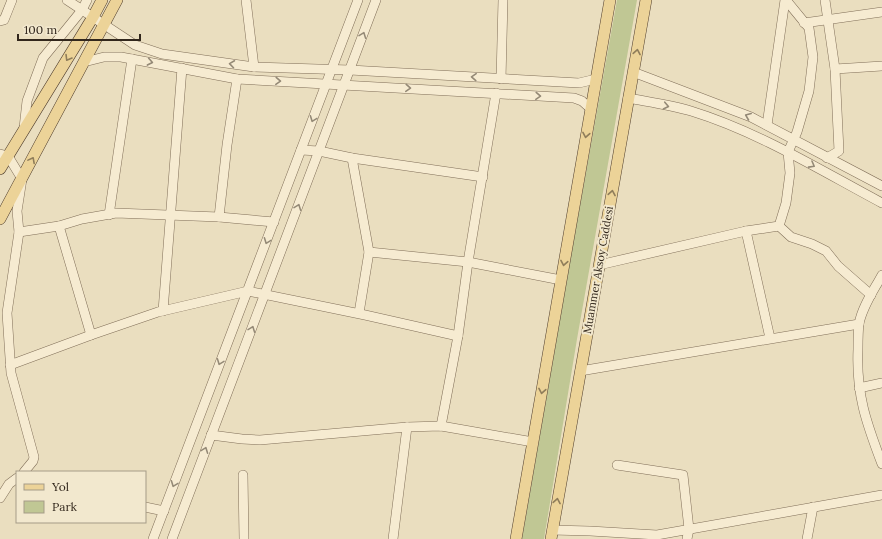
<svg xmlns="http://www.w3.org/2000/svg" width="882" height="539" viewBox="0 0 882 539" font-family="Lora,serif">
<style>
.green{fill:#c0c794}
.lines{fill:none;stroke-linecap:round;stroke-linejoin:round}
.minor-casing{stroke:#816f59;stroke-width:10}
.major-casing{stroke:#4f3d2d;stroke-width:12}
.minor{stroke:#f6ebd1;stroke-width:9}
.major{stroke:#ecd398;stroke-width:11}
.oneway{stroke:#948976}
.oneway2{stroke:#8f7d5a}
.labels{text-anchor:middle;stroke-width:4;stroke-linejoin:round;paint-order:stroke}
.street-label{font-size:11px;fill:#32271c;stroke:#f2e8ce}
</style>
<rect width="100%" height="100%" fill="#eadebf"/>
<polygon class="green" points="617,0 637,0 577,339 544,539 522,539 574,239"/>
<g class="lines">
<defs>
<g id="minor">
<polyline points="67,0 135,45 162,54 254,67 350,70 579,83 596,79"/>
<polyline points="246,0 254,67"/>
<polyline points="825,0 835,69 839,151 827,158"/>
<polyline points="0,21 4,20 12,0"/>
<polyline points="804,23 882,12"/>
<polyline points="84,62 104,57 121,57 237,79 574,98 582,101 591,109"/>
<polyline points="835,69 882,66"/>
<polyline points="633,72 751,117 882,186"/>
<polyline points="501,79 503,0"/>
<path d="M628 98C649 102 671 105 691 111 759 132 820 170 882 203"/>
<polyline points="767,125 785,0"/>
<polyline points="24,128 27,101 43,58 82,10 87,0"/>
<polyline points="301,150 319,151 352,158 483,177"/>
<polyline points="0,154 8,156 22,179 17,211 19,232 7,313 11,373 34,457 33,461 24,472"/>
<polyline points="352,158 369,252 359,313"/>
<polyline points="109,215 132,59"/>
<polyline points="219,217 227,145 237,79"/>
<polyline points="59,226 91,335"/>
<polyline points="779,226 791,237 812,244 826,251 838,266 871,295"/>
<polyline points="746,231 770,338"/>
<polyline points="19,232 59,226 82,219 116,213 219,217 274,222"/>
<polyline points="369,252 468,262 561,280"/>
<polyline points="599,265 746,231 779,226 786,203 790,173 788,152 797,132 809,91 813,57 809,28 786,0"/>
<path d="M882 275C874 290 862 307 859 324 858 332 858 341 858 349 856 394 866 422 882 464"/>
<polyline points="163,311 182,68"/>
<polyline points="10,365 91,335 158,312 248,291 365,315 458,336"/>
<polyline points="580,371 859,324"/>
<polyline points="859,388 882,383"/>
<polyline points="441,426 458,336 468,262 496,93"/>
<polyline points="211,435 242,439 260,440 407,427 441,426 533,442"/>
<polyline points="617,465 683,475 689,529 687,539"/>
<polyline points="243,475 244,539"/>
<polyline points="0,498 9,484 17,478"/>
<polyline points="145,507 164,511"/>
<polyline points="552,530 590,531 657,535 882,495"/>
<polyline points="153,539 358,0"/>
<polyline points="172,539 376,0"/>
<polyline points="393,539 407,427"/>
<polyline points="807,539 813,507"/>
</g>
<g id="major">
<polyline points="0,169 93,17 102,0"/>
<polyline points="0,219 117,0"/>
<polyline points="516,539 610,0"/>
<polyline points="551,539 646,0"/>
</g>
</defs>
<use href="#minor" class="minor-casing"/>
<use href="#major" class="major-casing"/>
<use href="#minor" class="minor"/>
<use href="#major" class="major"/>
</g>
<defs><path id="oneway-chevron" d="M-2-3.5L2.5 0L-2 3.5" fill="none" stroke-width="1.6" stroke-linecap="round" stroke-linejoin="round"/></defs>
<g class="oneway">
<use href="#oneway-chevron" transform="translate(363 35) rotate(-69)"/>
<use href="#oneway-chevron" transform="translate(150 62) rotate(11)"/>
<use href="#oneway-chevron" transform="translate(232 64) rotate(-172)"/>
<use href="#oneway-chevron" transform="translate(474 77) rotate(-177)"/>
<use href="#oneway-chevron" transform="translate(278 81) rotate(3)"/>
<use href="#oneway-chevron" transform="translate(408 88) rotate(4)"/>
<use href="#oneway-chevron" transform="translate(538 96) rotate(3)"/>
<use href="#oneway-chevron" transform="translate(666 106) rotate(12)"/>
<use href="#oneway-chevron" transform="translate(748 116) rotate(-158)"/>
<use href="#oneway-chevron" transform="translate(313 119) rotate(111)"/>
<use href="#oneway-chevron" transform="translate(812 165) rotate(29)"/>
<use href="#oneway-chevron" transform="translate(298 207) rotate(-69)"/>
<use href="#oneway-chevron" transform="translate(267 241) rotate(111)"/>
<use href="#oneway-chevron" transform="translate(252 329) rotate(-69)"/>
<use href="#oneway-chevron" transform="translate(220 362) rotate(111)"/>
<use href="#oneway-chevron" transform="translate(205 450) rotate(-69)"/>
<use href="#oneway-chevron" transform="translate(174 484) rotate(111)"/>
</g>
<g class="oneway2">
<use href="#oneway-chevron" transform="translate(637 52) rotate(-80)"/>
<use href="#oneway-chevron" transform="translate(68 58) rotate(121)"/>
<use href="#oneway-chevron" transform="translate(586 135) rotate(100)"/>
<use href="#oneway-chevron" transform="translate(32 160) rotate(-62)"/>
<use href="#oneway-chevron" transform="translate(612 193) rotate(-80)"/>
<use href="#oneway-chevron" transform="translate(564 263) rotate(100)"/>
<use href="#oneway-chevron" transform="translate(542 391) rotate(100)"/>
<use href="#oneway-chevron" transform="translate(557 501) rotate(-80)"/>
</g>
<g class="labels">
<g class="street-label">
<text transform="translate(598 270) rotate(-80)" y="4">Muammer Aksoy Caddesi</text>
</g>
</g>
<rect x="16" y="471" width="130" height="52" fill="#f2e8ce" stroke="#a59b87"/>
<rect x="24" y="484" width="20" height="6" fill="#ecd398" stroke="#a59b87"/>
<text x="52" y="491" font-size="12" fill="#32271c">Yol</text>
<rect x="24" y="501" width="20" height="12" fill="#c0c794" stroke="#a59b87"/>
<text x="52" y="511" font-size="12" fill="#32271c">Park</text>
<path d="M18 34v6h122v-6" fill="none" stroke="#32271c" stroke-width="2"/>
<text x="24" y="34" font-size="12" fill="#32271c" stroke="#f2e8ce" stroke-width="3" paint-order="stroke">100 m</text>
</svg>
